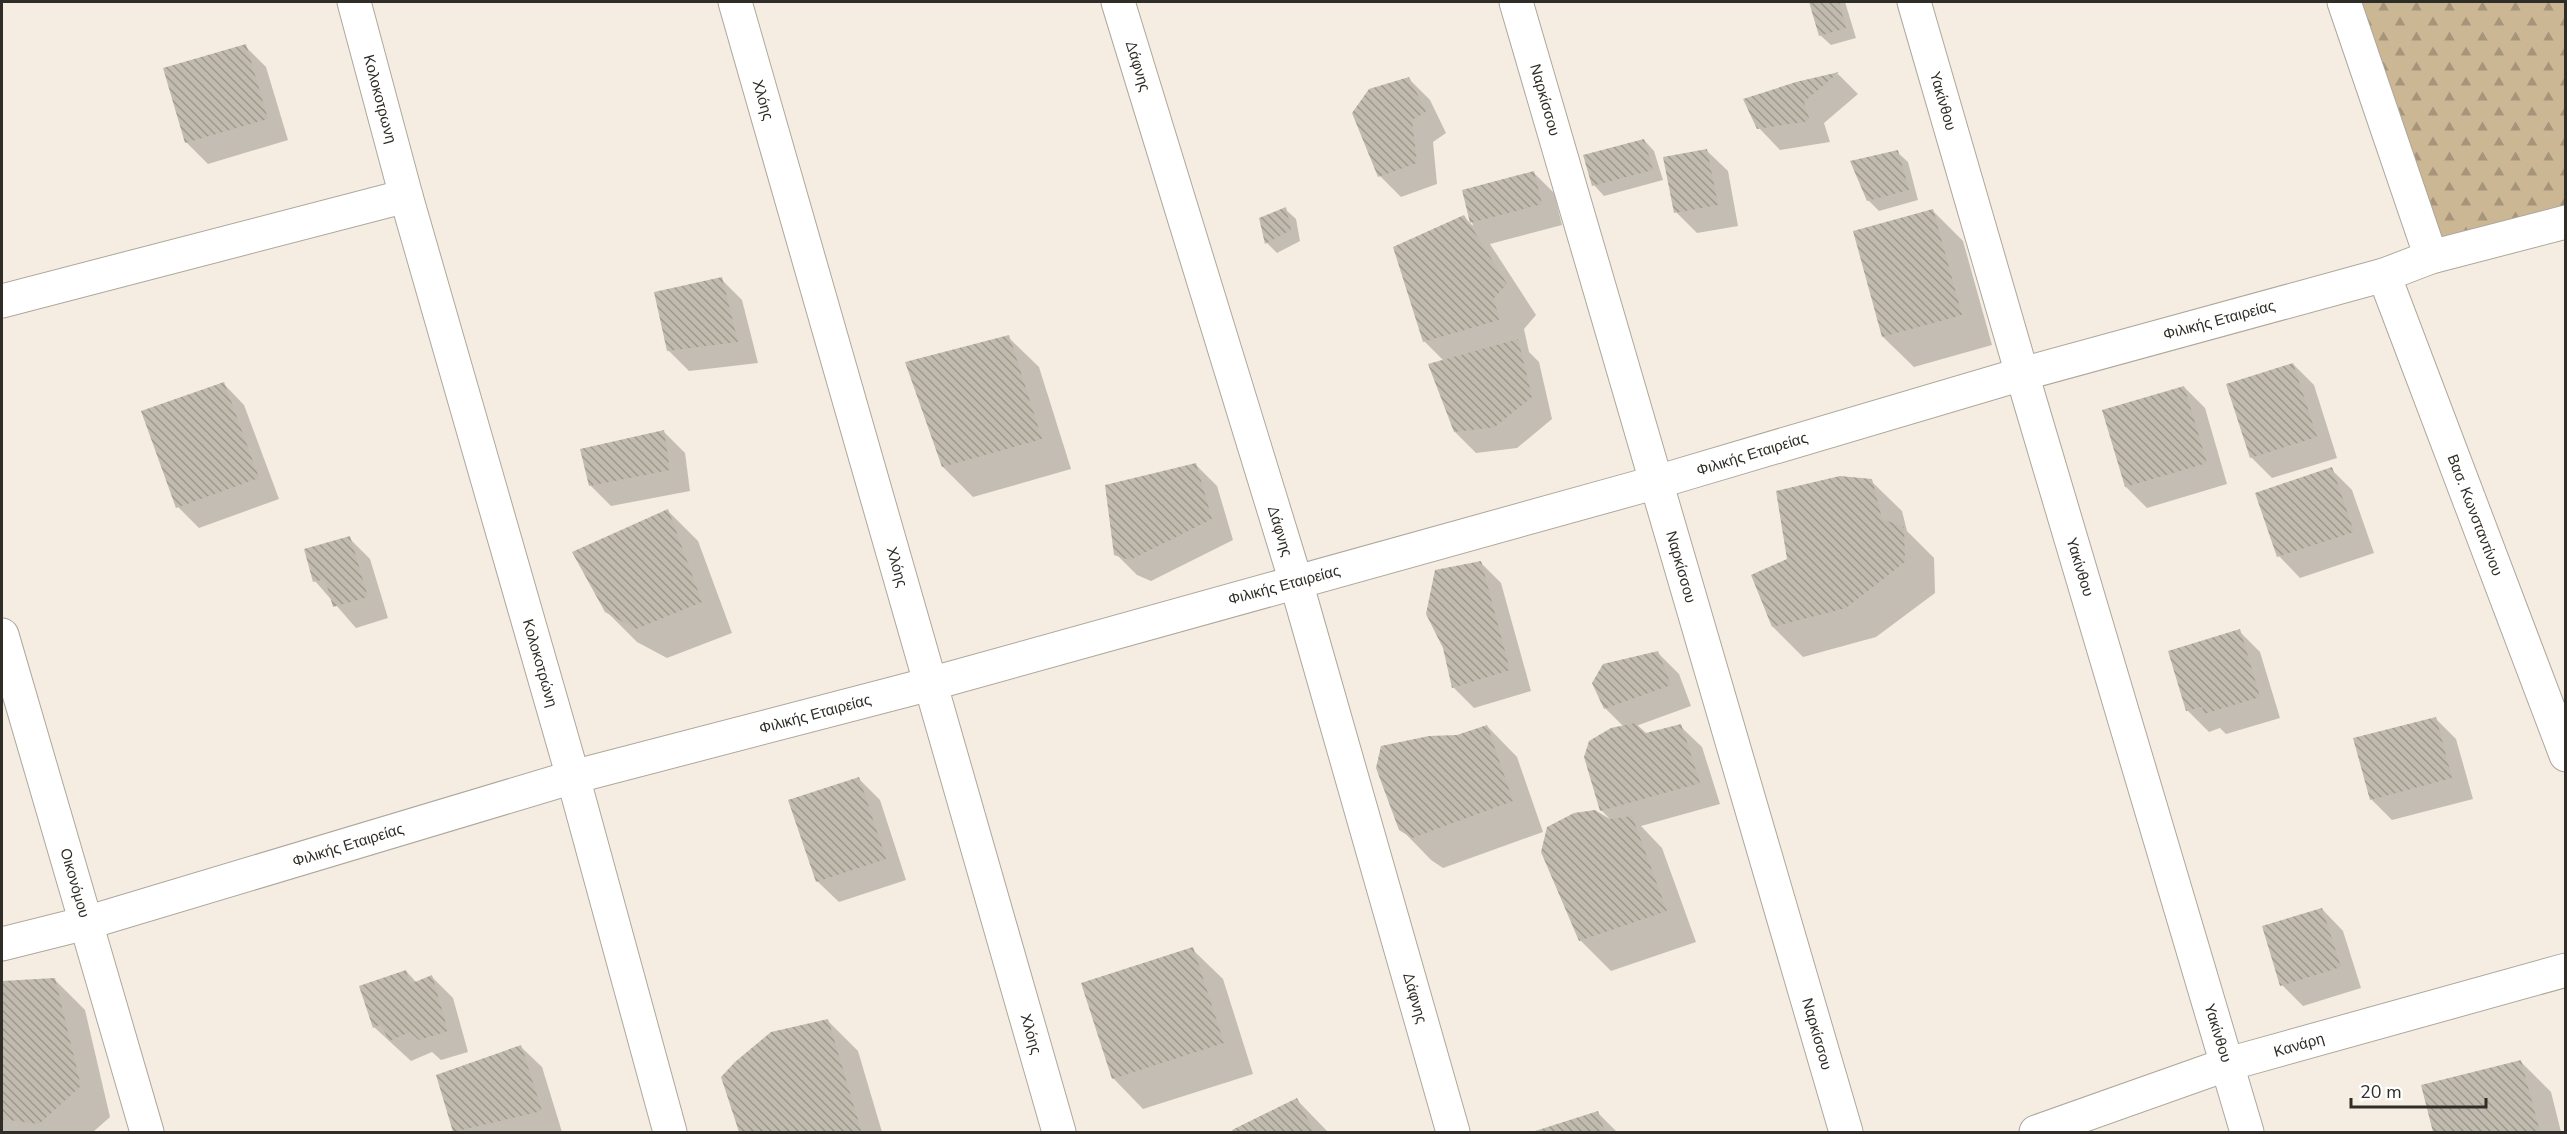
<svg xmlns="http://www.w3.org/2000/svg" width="2567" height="1134" viewBox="0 0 2567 1134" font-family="'Nunito Sans',sans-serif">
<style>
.forest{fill:url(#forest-firs)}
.shadow{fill:#0003}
.building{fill:url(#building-back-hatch)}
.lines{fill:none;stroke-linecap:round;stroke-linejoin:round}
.minor-casing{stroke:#aea79c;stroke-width:35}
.minor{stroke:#fff;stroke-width:33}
.labels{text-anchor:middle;stroke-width:6;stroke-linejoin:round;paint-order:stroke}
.street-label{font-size:15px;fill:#302d28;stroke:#fff}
</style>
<defs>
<pattern id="forest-firs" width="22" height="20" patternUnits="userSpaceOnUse" patternTransform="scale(1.5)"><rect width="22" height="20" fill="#ccb795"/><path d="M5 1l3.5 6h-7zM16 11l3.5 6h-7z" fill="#a6957a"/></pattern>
<pattern id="building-back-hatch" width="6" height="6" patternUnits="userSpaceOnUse" patternTransform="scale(1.5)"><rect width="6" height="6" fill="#c1baae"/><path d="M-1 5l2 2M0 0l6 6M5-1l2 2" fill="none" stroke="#9d988e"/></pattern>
</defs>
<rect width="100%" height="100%" fill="#f5ede1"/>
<polygon class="forest" points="2359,2 2565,2 2565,212 2439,237"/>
<g class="shadow">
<polygon points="1811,2 1845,2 1856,38 1831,45 1820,35"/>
<polygon points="245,46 266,67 288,140 208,164 187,143 165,69"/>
<polygon points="1838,74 1858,94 1824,123 1830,142 1780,150 1759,128 1797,83"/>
<polygon points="1409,79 1430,100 1446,133 1433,142 1437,184 1401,197 1380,176"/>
<polygon points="1644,140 1654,151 1663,180 1604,196 1594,185"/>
<polygon points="1706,150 1728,171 1738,226 1697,233 1676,212"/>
<polygon points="1897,152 1908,162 1918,200 1879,211 1868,200"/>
<polygon points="1533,172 1554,193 1562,225 1490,244 1536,315 1524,329 1529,352 1539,362 1552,419 1517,448 1476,453 1455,432 1444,361 1424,341 1464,217 1473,226 1464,191"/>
<polygon points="1285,209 1296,219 1300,241 1277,253 1267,243 1261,219"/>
<polygon points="1933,211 1963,241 1992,345 1914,367 1883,337"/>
<polygon points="721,279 742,300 758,363 689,371 668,350"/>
<polygon points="1008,337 1039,367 1071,469 973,497 943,467"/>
<polygon points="2293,364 2314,385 2337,458 2272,478 2251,457"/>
<polygon points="223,383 244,405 279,499 199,528 178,507"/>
<polygon points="2184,387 2205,408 2227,484 2147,508 2126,487"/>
<polygon points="664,432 685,453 690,491 611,506 590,485"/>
<polygon points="1196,465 1217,486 1233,540 1151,581 1137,575 1116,554"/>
<polygon points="2331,469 2352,490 2374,553 2300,578 2279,556 2257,494"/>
<polygon points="1871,481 1902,511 1907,531 1934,558 1935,593 1876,637 1803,657 1773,627 1788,560"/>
<polygon points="668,511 698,541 732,633 667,658 637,642 606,611"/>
<polygon points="349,538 370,559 388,618 356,628 315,581"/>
<polygon points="1480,562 1501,583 1531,691 1474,708 1453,687 1445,648"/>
<polygon points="2239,631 2260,652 2280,718 2226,734 2220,728 2209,732 2187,710"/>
<polygon points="1658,653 1679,674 1691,706 1636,726 1646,734 1680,726 1702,747 1720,804 1641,826 1662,848 1696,942 1611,971 1580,940 1611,820 1601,810 1624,727 1605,708"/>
<polygon points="2435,718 2456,739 2473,799 2392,820 2371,799"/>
<polygon points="1487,726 1517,757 1543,832 1443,868 1431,860 1401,829"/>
<polygon points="859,779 880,800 906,880 839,902 817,881"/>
<polygon points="2322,909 2343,931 2361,988 2303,1006 2282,985"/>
<polygon points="1192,949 1223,979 1253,1074 1143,1109 1113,1078"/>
<polygon points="406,971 417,983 432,977 453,998 468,1052 441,1060 432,1052 411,1061 374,1027"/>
<polygon points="55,980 85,1010 110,1117 93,1132 2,1132 2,983"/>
<polygon points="828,1021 858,1051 882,1132 740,1132 722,1078"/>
<polygon points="520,1046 542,1067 562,1132 455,1132 438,1075"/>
<polygon points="2521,1062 2551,1092 2561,1132 2435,1132 2423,1086"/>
<polygon points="1297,1100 1328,1132 1235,1132 1234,1130"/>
<polygon points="1598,1113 1617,1132 1535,1132"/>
</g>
<g class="building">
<polygon points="1809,2 1839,2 1846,28 1819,36"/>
<polygon points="246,44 268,119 185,143 163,68"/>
<polygon points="1839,72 1804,102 1810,121 1757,129 1743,99 1796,82"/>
<polygon points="1409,77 1426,112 1412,120 1417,163 1378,177 1352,113 1369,89"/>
<polygon points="1644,139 1653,170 1592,186 1583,155"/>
<polygon points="1707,149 1718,205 1674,213 1663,157"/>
<polygon points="1898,150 1909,190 1867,201 1850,161"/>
<polygon points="1534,171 1542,204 1470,223 1462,190"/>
<polygon points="1286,207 1291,230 1265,244 1259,218"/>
<polygon points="1933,209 1962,315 1882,337 1853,231"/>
<polygon points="1464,215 1507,284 1494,298 1499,320 1423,342 1393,247"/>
<polygon points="722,277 738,342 667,351 654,292"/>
<polygon points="1009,335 1042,439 942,467 905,362"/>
<polygon points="1518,339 1532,397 1495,427 1454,432 1428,364"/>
<polygon points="2293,363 2317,437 2250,458 2226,384"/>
<polygon points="224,382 259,478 176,508 141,411"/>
<polygon points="2184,386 2207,463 2125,487 2102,410"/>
<polygon points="664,430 670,470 589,486 580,449"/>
<polygon points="1196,463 1212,519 1130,560 1114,555 1105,485"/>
<polygon points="2332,467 2354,532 2277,557 2255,493"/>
<polygon points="1840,476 1872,479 1882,519 1904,527 1905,562 1846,608 1772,627 1751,575 1787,559 1776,491"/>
<polygon points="668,509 702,602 636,629 605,612 572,552"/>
<polygon points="350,536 368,597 333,607 325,579 313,582 304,549"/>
<polygon points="1481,561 1510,670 1452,688 1443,648 1426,614 1435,570"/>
<polygon points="2240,629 2260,697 2204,714 2202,707 2186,711 2168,651"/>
<polygon points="1658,651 1671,685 1604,709 1592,683 1603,664"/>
<polygon points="2436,717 2452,778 2370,800 2353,738"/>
<polygon points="1635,723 1646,733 1681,724 1700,783 1600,811 1584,757 1589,741 1611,728"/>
<polygon points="1487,725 1513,801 1412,838 1399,830 1376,768 1381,746 1429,736 1457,735"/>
<polygon points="859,777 886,859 816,882 788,800"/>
<polygon points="1595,810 1610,819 1632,816 1667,911 1579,941 1541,852 1547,827 1574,813"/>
<polygon points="2322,908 2341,967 2280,986 2262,926"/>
<polygon points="1193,947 1224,1043 1112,1079 1081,983"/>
<polygon points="406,970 410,984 432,975 448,1031 419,1040 410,1032 389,1041 381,1024 373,1028 359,986"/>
<polygon points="55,978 81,1086 39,1124 2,1119 2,981"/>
<polygon points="828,1019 861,1130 859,1132 739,1132 721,1077 735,1062 771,1032"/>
<polygon points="521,1045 542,1111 453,1132 436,1075"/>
<polygon points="2521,1060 2540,1132 2433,1132 2421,1085"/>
<polygon points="1297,1098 1314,1132 1233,1132 1232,1130"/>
<polygon points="1598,1111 1605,1132 1532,1132"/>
</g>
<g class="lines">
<defs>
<g id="minor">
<polyline points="354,2 406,196 573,777 670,1132"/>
<polyline points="735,2 1059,1132"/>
<polyline points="1118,2 1296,582 1453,1132"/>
<polyline points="1516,2 1846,1132"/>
<polyline points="1914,2 2022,374 2247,1132"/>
<polyline points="2344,2 2431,257"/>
<polyline points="2384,275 2566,755"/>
<polyline points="2,301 406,196"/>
<polyline points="2,635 147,1132"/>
<polyline points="2,944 86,923 573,777 930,684 1657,482 2022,374 2384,275 2431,257 2566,222"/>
<polyline points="2036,1132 2228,1064 2566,970"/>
</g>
</defs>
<use href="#minor" class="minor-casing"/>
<use href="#minor" class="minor"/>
</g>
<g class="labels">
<g class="street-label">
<text transform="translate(1138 66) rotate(73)" y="5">Δάφνης</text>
<text transform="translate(380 99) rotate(75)" y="5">Κολοκοτρωνη</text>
<text transform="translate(763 100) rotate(74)" y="5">Χλόης</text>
<text transform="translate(1545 100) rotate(74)" y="5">Ναρκίσσου</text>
<text transform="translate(1943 101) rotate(74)" y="5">Υακίνθου</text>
<text transform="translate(2219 320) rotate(-15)" y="5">Φιλικής Εταιρείας</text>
<text transform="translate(1752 454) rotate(-17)" y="5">Φιλικής Εταιρείας</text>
<text transform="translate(2475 515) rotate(69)" y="5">Βασ. Κωνσταντίνου</text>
<text transform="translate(1280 531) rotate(73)" y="5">Δάφνης</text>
<text transform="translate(897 567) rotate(74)" y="5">Χλόης</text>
<text transform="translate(1681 567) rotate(74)" y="5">Ναρκίσσου</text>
<text transform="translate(2080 567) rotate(73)" y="5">Υακίνθου</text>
<text transform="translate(1284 585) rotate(-15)" y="5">Φιλικής Εταιρείας</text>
<text transform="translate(540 663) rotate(74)" y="5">Κολοκοτρώνη</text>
<text transform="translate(815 714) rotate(-15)" y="5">Φιλικής Εταιρείας</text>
<text transform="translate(348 845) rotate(-17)" y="5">Φιλικής Εταιρείας</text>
<text transform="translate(75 883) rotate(74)" y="5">Οικονόμου</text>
<text transform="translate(1415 998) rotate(74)" y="5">Δάφνης</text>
<text transform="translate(2218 1033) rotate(73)" y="5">Υακίνθου</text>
<text transform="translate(1031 1034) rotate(74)" y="5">Χλόης</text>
<text transform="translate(1817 1034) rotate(74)" y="5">Ναρκίσσου</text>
<text transform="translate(2299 1045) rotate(-16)" y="5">Κανάρη</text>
</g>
</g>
<rect width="2567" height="1134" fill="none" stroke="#302d28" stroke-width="6"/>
<path d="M2351 1098v9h135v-9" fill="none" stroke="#302d28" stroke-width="3"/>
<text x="2360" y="1098" font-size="18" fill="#302d28" stroke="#ffffff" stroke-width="4.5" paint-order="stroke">20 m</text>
</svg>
